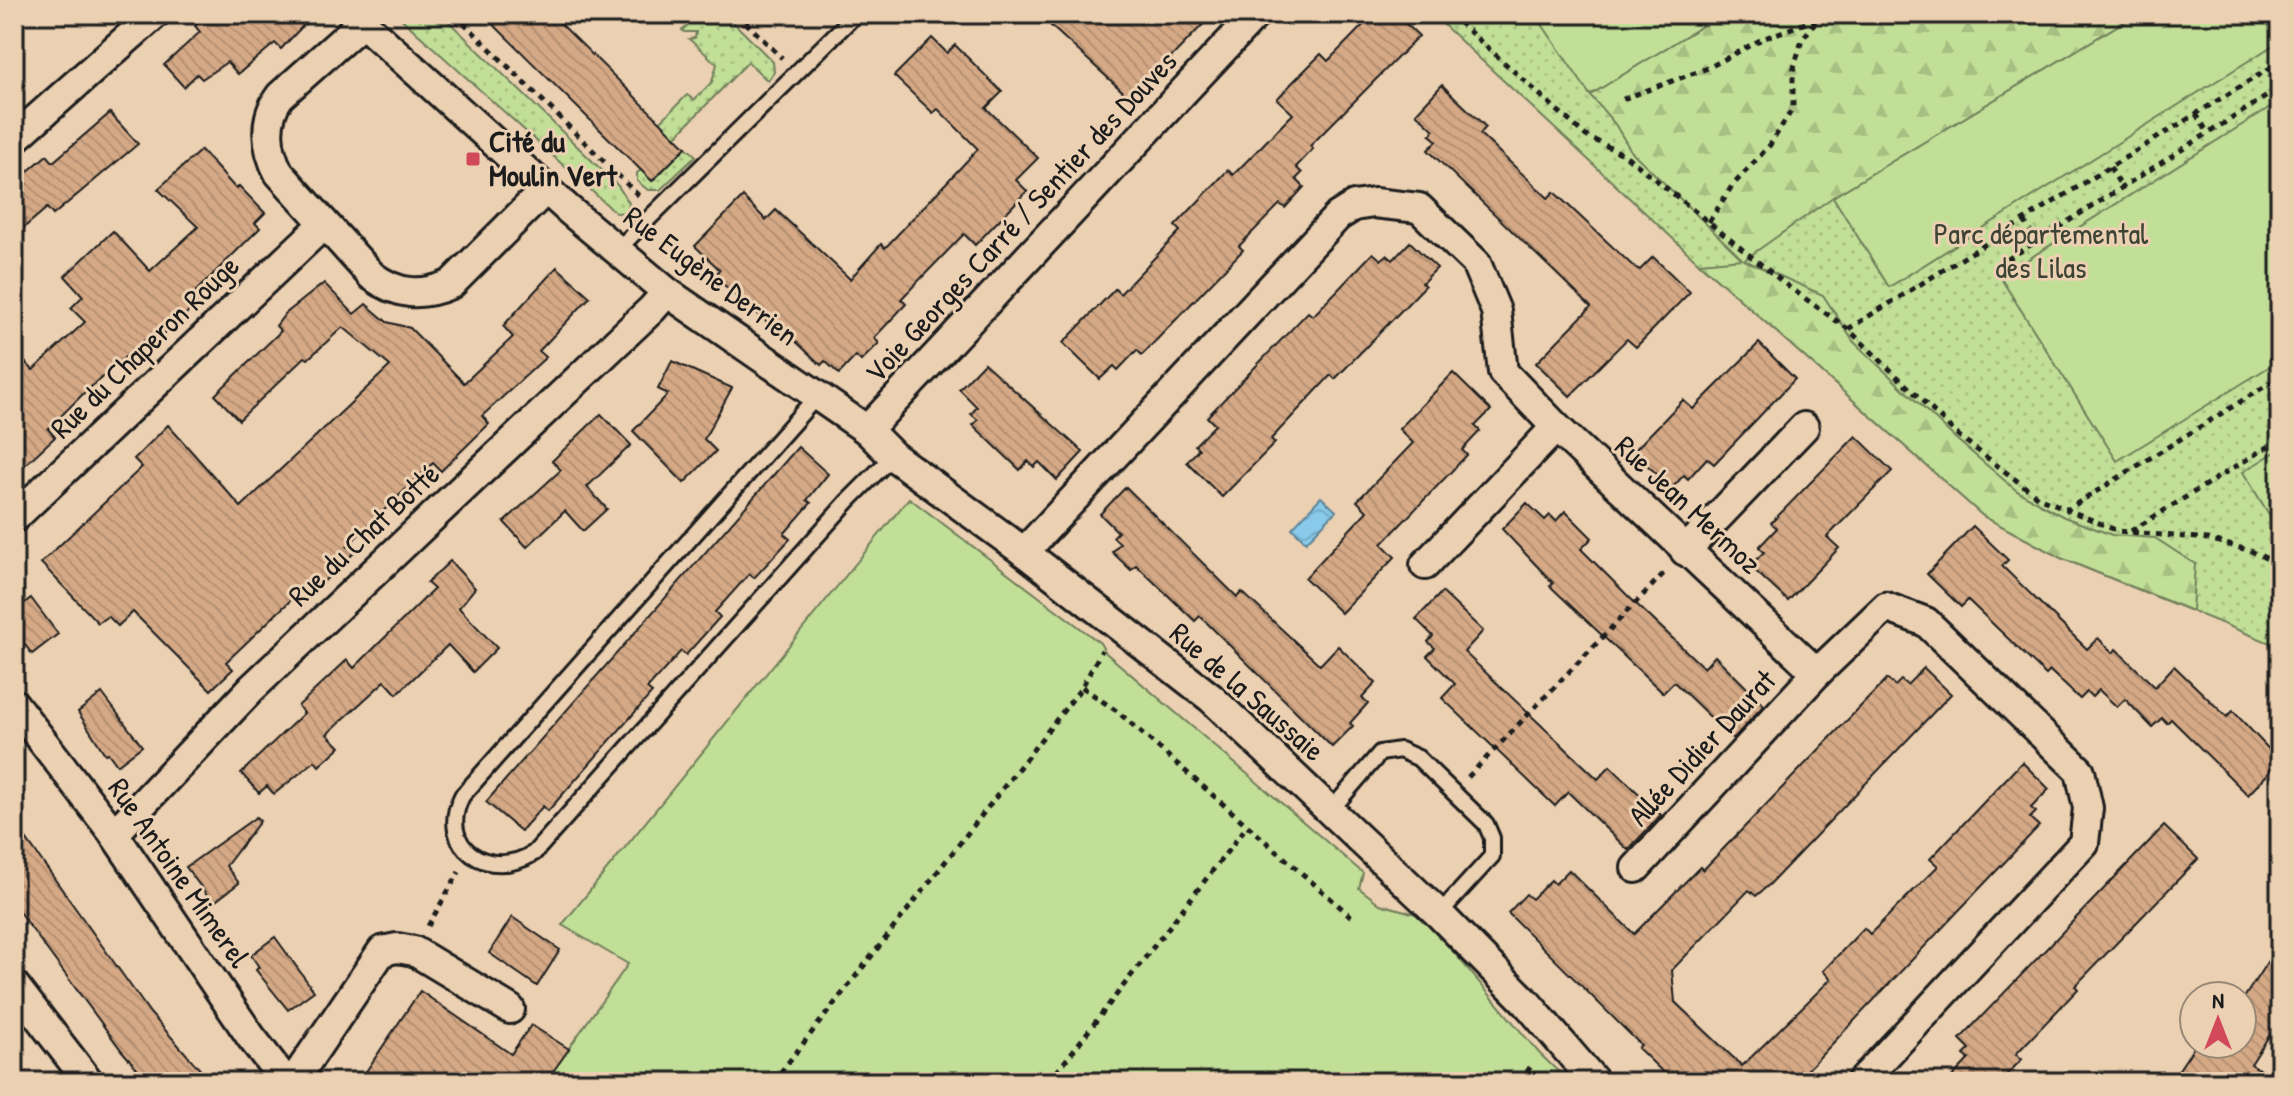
<svg xmlns="http://www.w3.org/2000/svg" width="2294" height="1096" viewBox="0 0 2294 1096" font-family="'Patrick Hand',sans-serif">
<style>
.grass{fill:url(#grass-dots);stroke:#6f7e5a;stroke-width:2}
.forest{fill:url(#forest-firs);stroke:#6f7e5a;stroke-width:2}
.garden{fill:#c2df97;stroke:#6f7e5a;stroke-width:2}
.water{fill:url(#water-waves);stroke:#5d8498;stroke-width:2}
.building{fill:url(#building-back-hatch);stroke:#1c1c1c;stroke-width:2}
.lines{fill:none;stroke-linecap:round;stroke-linejoin:round}
.lane-casing{stroke:#1c1c1c;stroke-width:20}
.street-casing{stroke:#1c1c1c;stroke-width:34}
.path{stroke:#1c1c1c;stroke-width:5;stroke-dasharray:6 6;stroke-linecap:butt}
.lane{stroke:#ebd0b2;stroke-width:14}
.street{stroke:#ebd0b2;stroke-width:28}
.poi-dot{fill:#d1495b;stroke:#ebd0b2;stroke-width:3}
.labels{text-anchor:middle;stroke-width:6;stroke-linejoin:round;paint-order:stroke}
.poi-label{font-size:30px;font-weight:bold;fill:#1c1c1c;stroke:#ebd0b2;text-anchor:start}
.street-label{font-size:30px;fill:#1c1c1c;stroke:#ebd0b2}
.park-label{font-size:30px;fill:#3d4335;stroke:#ebd0b2}
</style>
<defs>
<pattern id="grass-dots" width="8" height="8" patternUnits="userSpaceOnUse" patternTransform="scale(2)"><rect width="8" height="8" fill="#c2df97"/><path d="M2 2h.1M6 6h.1" fill="none" stroke="#a6bf82" stroke-width="1.8" stroke-linecap="round"/></pattern>
<pattern id="forest-firs" width="22" height="20" patternUnits="userSpaceOnUse" patternTransform="scale(2)"><rect width="22" height="20" fill="#c2df97"/><path d="M5 1l3.5 6h-7zM16 11l3.5 6h-7z" fill="#a6bf82"/></pattern>
<pattern id="water-waves" width="16" height="10" patternUnits="userSpaceOnUse" patternTransform="scale(2)"><rect width="16" height="10" fill="#89caea"/><path d="M0 5q4-4 8 0t8 0" fill="none" stroke="#76adc8"/></pattern>
<pattern id="building-back-hatch" width="6" height="6" patternUnits="userSpaceOnUse" patternTransform="scale(2)"><rect width="6" height="6" fill="#d5a986"/><path d="M-1 5l2 2M0 0l6 6M5-1l2 2" fill="none" stroke="#b69173"/></pattern>
</defs>
<rect width="100%" height="100%" fill="#ebd0b2"/>
<filter id="ink" filterUnits="userSpaceOnUse"><feTurbulence type="fractalNoise" baseFrequency=".0125" numOctaves="2"/><feDisplacementMap in="SourceGraphic" scale="16" xChannelSelector="R" yChannelSelector="G"/><feConvolveMatrix kernelMatrix="1 2 1 2 8 2 1 2 1" color-interpolation-filters="sRGB"/></filter>
<g filter="url(#ink)">
<g class="grass">
<polygon points="396,14 441,14 618,186 629,203 627,212 616,213"/>
<polygon points="689,14 725,14 773,62 774,72 768,81 748,62 675,137 660,122 687,95 694,100 712,82 717,64 689,39 695,38 696,32 684,32 682,30 688,26 683,20"/>
<polygon points="1432,14 2280,14 2280,647 2061,558 1983,516 1699,263"/>
<polygon points="686,147 696,156 660,190 648,190 637,181 637,173 641,170 653,181"/>
</g>
<polygon class="forest" points="1721,14 2137,14 1833,197 1744,260 1823,295 1853,341 1956,439 2017,491 2064,517 2112,535 2155,538 2195,564 2192,611 2061,558 1983,516 1699,263 1742,259 1631,151 1615,124 1590,95"/>
<g class="garden">
<polygon points="1535,14 1721,14 1590,95"/>
<polygon points="2137,14 2280,14 2280,41 1889,287 1833,197"/>
<polygon points="2280,101 2280,360 2117,461 2000,277"/>
<polygon points="2280,449 2280,532 2243,472"/>
<polygon points="909,498 1100,643 1106,653 1363,873 1359,888 1380,904 1423,916 1539,1053 1569,1082 545,1082 628,964 562,925"/>
</g>
<polygon class="water" points="1321,497 1336,511 1306,542 1292,528"/>
<g class="building">
<polygon points="210,14 314,14 281,49 275,43 238,74 227,62 202,79 197,74 184,87 164,65 200,32 195,26"/>
<polygon points="483,14 551,14 686,147 652,181"/>
<polygon points="1038,14 1213,14 1131,99"/>
<polygon points="1374,14 1396,14 1419,36 1310,146 1313,149 1296,167 1302,173 1296,179 1304,187 1285,208 1280,204 1239,246 1243,250 1142,355 1137,350 1118,370 1114,366 1100,379 1063,343 1115,289 1120,294 1180,231 1175,226 1228,170 1233,175 1293,114 1277,99 1293,82 1321,54 1328,61"/>
<polygon points="932,38 947,53 955,45 1002,92 986,108 1038,158 1016,180 1027,191 975,245 964,234 901,299 906,304 874,338 879,343 861,361 856,356 839,374 825,361 821,365 772,319 768,323 750,307 749,309 714,275 720,270 695,246 743,197 766,220 776,210 850,279 881,244 885,248 978,149 938,109 933,113 894,76"/>
<polygon points="1442,85 1486,127 1480,134 1548,198 1554,192 1634,267 1640,270 1653,257 1690,292 1636,347 1627,339 1570,396 1536,363 1591,307 1428,150 1437,141 1430,135 1434,130 1416,113"/>
<polygon points="110,113 138,144 53,215 47,208 14,236 14,195 26,184 20,178 47,155 53,162"/>
<polygon points="201,150 236,189 239,186 265,213 255,223 260,228 196,291 198,303 154,343 148,337 83,394 48,429 55,437 14,475 14,351 33,370 85,322 71,308 83,296 65,276 113,231 150,271 198,227 158,189"/>
<polygon points="1410,242 1437,268 1422,283 1425,286 1335,379 1331,375 1271,439 1275,443 1222,497 1187,462 1199,449 1195,445 1215,425 1207,417 1308,312 1313,316 1373,253 1381,260 1387,255 1393,260"/>
<polygon points="557,267 590,297 539,351 546,357 482,416 489,424 441,471 433,463 347,546 354,553 320,585 314,578 226,662 233,669 211,690 133,612 118,626 108,616 98,623 41,563 142,467 134,459 168,425 241,507 390,366 343,327 308,359 305,357 239,420 215,395 281,331 276,326 285,314 324,283 354,314 366,304 387,322 410,328 464,383 513,337 503,326"/>
<polygon points="1759,343 1795,379 1714,464 1707,458 1688,479 1684,475 1672,488 1633,452 1683,400 1693,409"/>
<polygon points="672,361 732,388 704,439 716,451 684,483 633,431 668,394 658,389"/>
<polygon points="984,363 1083,452 1057,480 1039,462 1034,467 1028,461 1020,470 973,425 978,420 971,414 977,407 959,389"/>
<polygon points="1453,373 1491,410 1475,426 1480,431 1462,450 1467,455 1382,544 1395,557 1341,613 1305,578 1367,511 1357,501 1413,443 1399,429"/>
<polygon points="601,414 631,445 587,487 607,509 583,531 565,511 527,547 504,522 561,470 552,461"/>
<polygon points="1856,436 1892,471 1827,537 1839,548 1788,601 1750,566 1764,552 1759,547 1777,528 1771,523"/>
<polygon points="798,447 828,474 807,500 811,503 784,534 790,539 754,578 749,574 715,612 720,617 686,655 681,651 647,689 652,693 548,811 543,806 521,831 486,802"/>
<polygon points="1126,487 1237,597 1242,592 1320,665 1338,646 1376,683 1362,698 1368,703 1350,723 1353,726 1332,747 1200,616 1195,621 1136,565 1131,570 1112,552 1120,543 1113,537 1118,532 1100,514"/>
<polygon points="1527,503 1545,520 1550,515 1556,521 1565,511 1592,538 1581,549 1629,597 1704,668 1715,656 1764,705 1733,739 1674,682 1663,693 1550,586 1553,583 1502,529"/>
<polygon points="1973,526 2008,560 2002,566 2087,649 2098,638 2113,653 2116,649 2155,687 2174,666 2227,717 2233,711 2280,761 2248,795 2171,719 2167,723 2162,718 2152,727 2125,699 2117,707 2099,690 2092,697 2087,692 2080,699 2050,671 2046,675 1968,600 1961,607 1927,574"/>
<polygon points="450,561 475,588 459,608 497,648 473,672 448,645 397,694 385,681 327,734 340,747 319,766 315,761 274,794 267,786 259,793 241,773 304,713 298,706 347,660 354,668 434,589 427,583"/>
<polygon points="1442,592 1483,631 1464,652 1598,779 1610,766 1661,815 1628,850 1568,792 1555,806 1442,698 1455,684 1427,656 1435,648 1428,642 1433,636 1416,619"/>
<polygon points="31,598 58,634 32,654 14,630 14,611"/>
<polygon points="1924,668 1951,694 1770,884 1756,896 1749,890 1672,970 1675,1002 1742,1066 1831,979 1823,971 1864,928 1870,934 1938,866 1930,859 2022,762 2049,789 2031,808 2036,812 2030,818 2039,826 1796,1082 1673,1082 1638,1048 1641,1045 1508,913 1526,894 1532,899 1551,880 1555,884 1569,870 1634,934 1700,867 1703,870 1887,679 1895,686 1901,680 1907,685"/>
<polygon points="102,693 142,746 117,765 108,753 105,754 78,712"/>
<polygon points="256,817 260,821 226,866 239,883 213,903 186,867"/>
<polygon points="14,822 150,1013 211,1082 149,1082 122,1051 14,905"/>
<polygon points="2164,826 2198,859 2075,986 2078,989 2016,1054 2022,1059 2000,1082 1947,1082 1969,1059 1964,1055 1970,1049 1960,1039"/>
<polygon points="512,917 560,950 537,986 489,953"/>
<polygon points="275,937 314,991 288,1010 256,970 259,967 251,955"/>
<polygon points="2280,942 2280,1019 2251,1064 2278,1082 2195,1082 2178,1071 2196,1044 2242,1044 2242,1001"/>
<polygon points="420,991 511,1054 531,1025 569,1049 547,1080 550,1082 359,1082"/>
</g>
<g class="lines">
<defs>
<g id="lane">
<polyline points="616,251 856,14"/>
<path d="M817 396 462 796C436 848 490 881 534 853L848 501 893 456"/>
<polyline points="1331,810 1380,753 1400,750 1418,758 1486,824 1492,838 1492,856 1439,914"/>
</g>
<g id="street">
<polyline points="353,14 569,210 667,292 867,430 893,456 1024,552 1211,698 1439,914 1527,1003 1595,1082"/>
<path d="M363 22 280 96C263 119 266 149 279 173L372 276C398 295 421 297 451 284L546 189"/>
<polyline points="14,139 155,14"/>
<polyline points="867,430 1256,14"/>
<polyline points="14,518 324,224"/>
<polyline points="1685,551 1804,427"/>
<polyline points="1024,552 1338,216 1354,206 1374,203 1419,208 1476,263 1496,311 1503,372 1556,427 1817,673 1886,607 1926,622 2080,771 2088,808 2084,843 1861,1082"/>
<polyline points="1425,565 1556,427"/>
<polyline points="14,704 114,834 251,1037 286,1082"/>
<polyline points="114,834 252,688 652,309 667,292"/>
<polyline points="1636,868 1817,673"/>
<polyline points="14,985 89,1082"/>
<polyline points="293,1082 382,951 397,948 414,951 510,1009"/>
</g>
</defs>
<use href="#lane" class="lane-casing"/>
<use href="#street" class="street-casing"/>
<g class="path">
<polyline points="455,14 639,196"/>
<polyline points="737,14 782,58"/>
<polyline points="1450,14 1586,136 1625,155 1789,287 1848,329 1959,436 2038,497 2118,531 2208,539 2251,551 2280,565"/>
<polyline points="1623,99 1708,68 1762,39 1830,14"/>
<polyline points="2196,114 2208,133"/>
<polyline points="2110,167 2122,188"/>
<polyline points="2024,220 2036,242"/>
<polyline points="1709,222 1732,186 1770,145 1793,108 1793,71 1802,40 1816,21"/>
<polyline points="1997,266 2280,88"/>
<polyline points="1848,329 2280,62"/>
<polyline points="2065,511 2280,377"/>
<polyline points="2131,531 2280,439"/>
<polyline points="1082,687 1118,712 1354,919"/>
<polyline points="1468,777 1666,571"/>
<polyline points="428,926 459,872"/>
<polyline points="773,1082 1082,687 1102,650"/>
<polyline points="1049,1082 1247,826"/>
<polyline points="1520,1082 1533,1063"/>
</g>
<use href="#lane" class="lane"/>
<use href="#street" class="street"/>
</g>
</g>
<rect class="poi-dot" x="465" y="151" width="16" height="16" rx="4"/>
<g class="labels">
<g class="poi-label">
<text x="489" y="152">Cité du<tspan x="489" dy="34">Moulin Vert</tspan></text>
</g>
<g class="street-label">
<text transform="translate(1021 217) rotate(-47)" y="10">Voie Georges Carré / Sentier des Douves</text>
<text transform="translate(711 276) rotate(37)" y="10">Rue Eugène Derrien</text>
<text transform="translate(145 347) rotate(-44)" y="10">Rue du Chaperon Rouge</text>
<text transform="translate(1688 505) rotate(43)" y="10">Rue Jean Mermoz</text>
<text transform="translate(364 535) rotate(-43)" y="10">Rue du Chat Botté</text>
<text transform="translate(1247 692) rotate(41)" y="10">Rue de la Saussaie</text>
<text transform="translate(1702 748) rotate(-47)" y="10">Allée Didier Daurat</text>
<text transform="translate(179 873) rotate(55)" y="10">Rue Antoine Mimerel</text>
</g>
<g class="park-label">
<text x="2041" y="244">Parc départemental<tspan x="2041" dy="34">des Lilas</tspan></text>
</g>
</g>
<rect width="2294" height="1096" fill="none" stroke="#ebd0b2" stroke-width="48"/>
<rect x="24" y="24" width="2246" height="1048" fill="none" stroke="#1c1c1c" stroke-width="3" filter="url(#ink)"/>
<g transform="translate(2218 1020)"><circle r="38" fill="#ebd0b2" stroke="#988876" stroke-width="2"/>
<path d="M0-6L14 30L0 20L-14 30Z" fill="#d1495b"/>
<text y="-12" font-size="22" font-weight="bold" text-anchor="middle" fill="#1c1c1c">N</text>
</g>
</svg>
